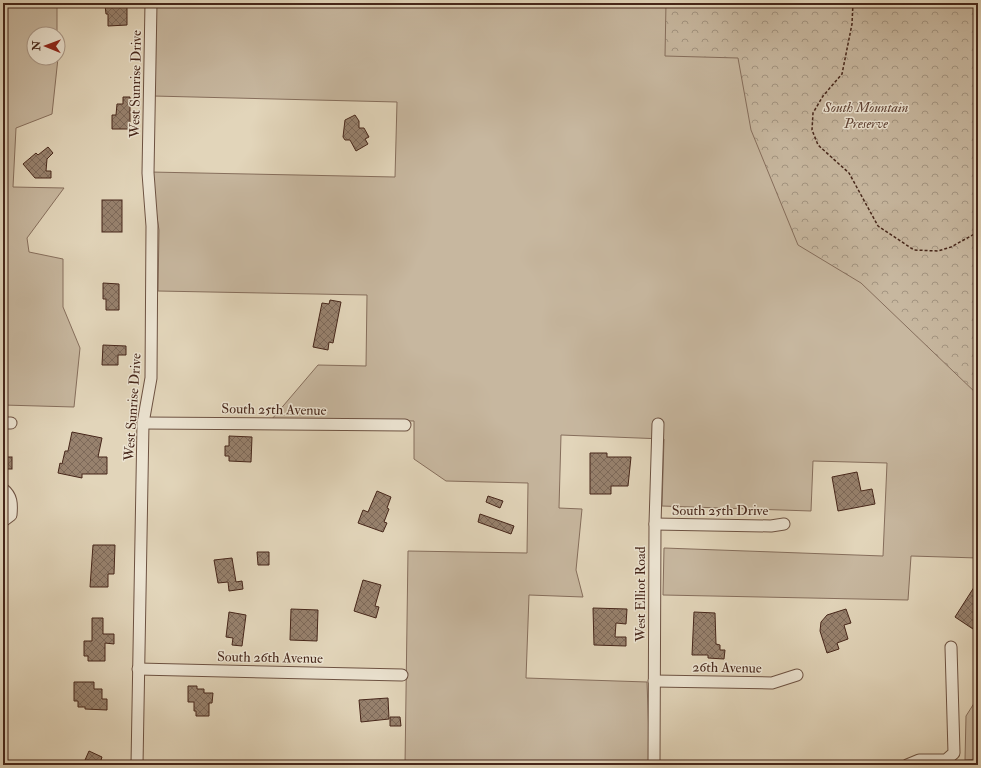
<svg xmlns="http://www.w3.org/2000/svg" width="981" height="768" viewBox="0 0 981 768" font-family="'IM FELL Double Pica',serif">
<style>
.green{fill:#c7b79f;stroke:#866e5c}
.park{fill:url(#park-crowns);stroke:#866e5c}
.building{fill:url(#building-cross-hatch);stroke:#46261a}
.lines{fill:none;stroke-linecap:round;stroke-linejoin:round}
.minor-casing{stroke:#6d5242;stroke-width:13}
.path{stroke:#46261a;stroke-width:1.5;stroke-dasharray:3 2;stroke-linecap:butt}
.minor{stroke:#ece4d2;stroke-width:11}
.labels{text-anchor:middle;stroke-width:3;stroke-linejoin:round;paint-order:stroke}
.street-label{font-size:14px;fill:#46261a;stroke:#ece4d2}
.park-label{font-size:14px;font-style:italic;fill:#604335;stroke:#ece4d2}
</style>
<defs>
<pattern id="park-crowns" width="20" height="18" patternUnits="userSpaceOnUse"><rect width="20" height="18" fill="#c7b79f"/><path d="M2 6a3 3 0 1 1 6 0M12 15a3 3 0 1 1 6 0" fill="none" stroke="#a39581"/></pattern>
<pattern id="building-cross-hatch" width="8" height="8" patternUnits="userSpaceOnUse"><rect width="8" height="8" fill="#97816d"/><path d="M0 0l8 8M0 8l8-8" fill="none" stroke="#7d6959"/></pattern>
</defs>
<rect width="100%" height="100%" fill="#e2d5ba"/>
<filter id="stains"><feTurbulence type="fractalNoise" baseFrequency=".005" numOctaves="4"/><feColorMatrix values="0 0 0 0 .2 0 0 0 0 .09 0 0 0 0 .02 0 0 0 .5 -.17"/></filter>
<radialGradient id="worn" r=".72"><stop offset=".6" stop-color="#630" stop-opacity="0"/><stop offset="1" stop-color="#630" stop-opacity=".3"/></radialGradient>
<g class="green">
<polygon points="3,3 57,3 57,34 34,34 34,58 58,58 52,114 16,128 13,187 64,188 27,238 29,252 63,259 63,307 80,348 74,407 3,405"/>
<polygon points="155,3 978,3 978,558 911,556 908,600 663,595 664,548 883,556 887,463 813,461 811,511 662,506 664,439 561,435 559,508 582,509 576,570 583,597 529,595 526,678 647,682 650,765 405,765 408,551 527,553 528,483 446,481 414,459 414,421 272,419 318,365 366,366 367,295 158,291 159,230 150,172 395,177 397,102 153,96"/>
<polygon points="978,697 978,759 965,760 966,716"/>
</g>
<polygon class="park" points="666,3 978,3 978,395 861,283 798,245 751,130 738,58 665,56"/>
<g class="building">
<polygon points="105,5 127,5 127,25 108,26 108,14 106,14"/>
<polygon points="123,97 130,97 130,129 112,129 112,115 116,115 117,104 123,104"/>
<polygon points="355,115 359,121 359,128 364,128 369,137 365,139 368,144 356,151 350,140 345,140 343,137 345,120"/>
<polygon points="48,147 53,153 47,159 46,171 51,171 51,178 35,178 23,164 36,153 38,155"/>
<rect x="102" y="200" width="20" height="32"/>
<polygon points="103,283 119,284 119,310 106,310 106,299 103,299"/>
<polygon points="330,300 341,302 333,343 329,342 328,350 313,347 322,303 329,304"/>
<polygon points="103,345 126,346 126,355 118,355 118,365 102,365"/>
<polygon points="72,432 102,438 98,457 107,457 107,474 82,474 82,478 58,473 60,463 62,464 65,451 68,451"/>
<polygon points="229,436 252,437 251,462 229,461 229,456 225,456 225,446 229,446"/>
<polygon points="590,453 607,453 607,457 631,457 628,486 611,486 611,494 590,494"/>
<rect x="3" y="457" width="9" height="12"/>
<polygon points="857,472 861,491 872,489 875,504 838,511 832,477"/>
<polygon points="377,491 391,497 387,508 389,509 384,522 387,523 383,532 358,523 363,510 368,512"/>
<polygon points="488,496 503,501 500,508 486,502"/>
<polygon points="480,514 514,526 511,534 478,522"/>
<polygon points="93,545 115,545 114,574 108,574 108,587 90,587"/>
<polygon points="257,552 269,552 269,565 258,565"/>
<polygon points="232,558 236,582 242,581 243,589 229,591 228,582 218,583 214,560"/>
<polygon points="363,580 381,585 375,606 379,607 376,618 354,611"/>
<polygon points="978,581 978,621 973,629 955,617"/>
<polygon points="593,608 627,609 626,624 616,623 615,637 626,637 626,646 594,645"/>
<polygon points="291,609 318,610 317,641 290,640"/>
<polygon points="846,609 851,623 844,625 848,639 837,643 839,649 827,653 820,631 821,622 827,615"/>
<polygon points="229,612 246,615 242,646 232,645 233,638 226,637"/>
<polygon points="694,612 715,613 716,644 720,645 720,650 725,650 724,659 708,658 708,655 692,655"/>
<polygon points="92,618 103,618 103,634 114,634 114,644 105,643 105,661 88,661 88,656 84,656 84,641 92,641"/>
<polygon points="74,682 94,682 94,689 102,689 102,699 107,699 107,710 85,709 85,707 78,707 78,701 74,701"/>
<polygon points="188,686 197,686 197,689 204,689 204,693 213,693 212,703 209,703 209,716 196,716 196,711 194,711 194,702 188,702"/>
<polygon points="388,698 389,719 361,722 359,700"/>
<polygon points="390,717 400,717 401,726 390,726"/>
<polygon points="89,751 102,757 101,760 112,765 87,765 89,761 85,760"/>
</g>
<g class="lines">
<defs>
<g id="minor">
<polyline points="3,423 11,423"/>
<polyline points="143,423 405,425"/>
<path d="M3 489C12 496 12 504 11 515L3 521"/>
<polyline points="655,524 771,526 784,524"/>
<polyline points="138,669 402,675"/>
<polyline points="654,681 772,683 797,675"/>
<polyline points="137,765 143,423 151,378 152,226 148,173 151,3"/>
<polyline points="654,765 655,524 658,424"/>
<polyline points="907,765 919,760 946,760 954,753 951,647"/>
</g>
</defs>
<use href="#minor" class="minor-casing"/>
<polyline class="path" points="853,3 852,24 842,74 823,96 813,113 812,130 818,145 849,173 878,226 914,250 938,251 951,247 978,232"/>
<use href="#minor" class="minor"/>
</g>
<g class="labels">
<g class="street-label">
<text transform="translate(135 84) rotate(-89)" y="5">West Sunrise Drive</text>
<text transform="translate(132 407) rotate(-86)" y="5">West Sunrise Drive</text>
<text transform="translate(274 409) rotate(1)" y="5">South 25th Avenue</text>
<text x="720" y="515">South 25th Drive</text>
<text transform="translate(640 594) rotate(-90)" y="5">West Elliot Road</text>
<text transform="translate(270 657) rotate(1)" y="5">South 26th Avenue</text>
<text transform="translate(727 667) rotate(1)" y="5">26th Avenue</text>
</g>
<g class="park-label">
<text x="866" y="112">South Mountain<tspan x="866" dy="16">Preserve</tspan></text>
</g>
</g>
<rect width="981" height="768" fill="none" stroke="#e2d5ba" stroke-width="16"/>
<rect x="4" y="4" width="973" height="760" fill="none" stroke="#46261a" stroke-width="2"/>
<rect x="8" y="8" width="965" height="752" fill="none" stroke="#46261a"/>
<g transform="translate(46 46) rotate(271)"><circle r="19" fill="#ece4d2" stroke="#aa9888"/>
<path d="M0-3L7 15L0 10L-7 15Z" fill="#8f2418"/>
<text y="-6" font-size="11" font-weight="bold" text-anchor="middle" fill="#46261a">N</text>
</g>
<rect width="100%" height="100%" filter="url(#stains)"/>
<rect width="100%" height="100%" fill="url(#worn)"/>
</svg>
